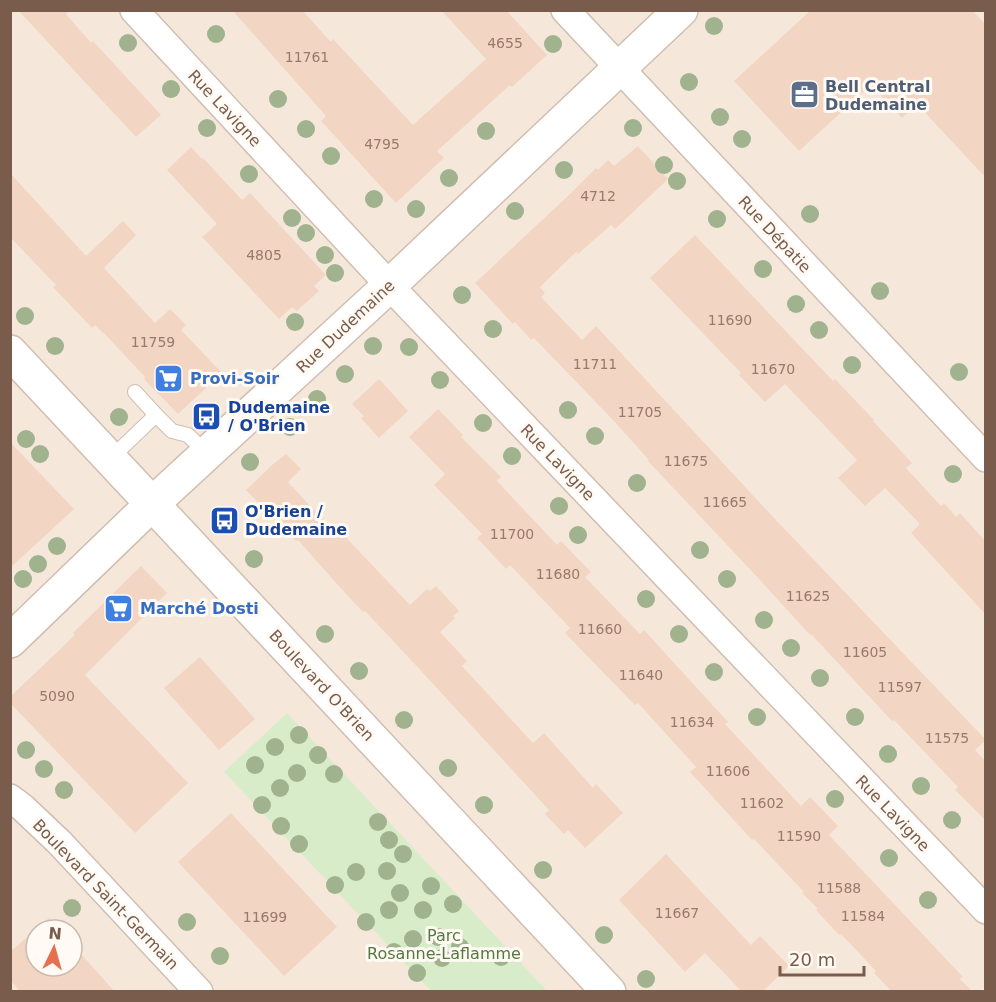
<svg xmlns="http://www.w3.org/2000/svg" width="996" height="1002" viewBox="0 0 996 1002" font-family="'DejaVu Sans',sans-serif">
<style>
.residential{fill:#f5e8da;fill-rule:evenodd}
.green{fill:#d8ecc9}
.building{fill:#f3d5c3}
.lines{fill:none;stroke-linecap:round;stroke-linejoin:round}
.service-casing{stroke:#d1beb0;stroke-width:16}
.minor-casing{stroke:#d1beb0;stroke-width:30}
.tertiary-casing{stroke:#d1beb0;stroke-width:36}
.service{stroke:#fff;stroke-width:14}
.minor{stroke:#fff;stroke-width:27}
.tertiary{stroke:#fff;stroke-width:33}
.tree{fill:#a0b28e}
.labels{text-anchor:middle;stroke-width:6;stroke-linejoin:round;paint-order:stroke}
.number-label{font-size:14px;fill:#987a6a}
.service-label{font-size:16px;font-weight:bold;fill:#4e5e75;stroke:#fffaf3;text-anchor:start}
.street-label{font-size:16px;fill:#7a5c4d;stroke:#fffaf3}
.shop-label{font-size:16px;font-weight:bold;fill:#366cbe;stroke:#fffaf3;text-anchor:start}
.transit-label{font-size:16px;font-weight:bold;fill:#164399;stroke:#fffaf3;text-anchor:start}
.park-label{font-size:16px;fill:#537a41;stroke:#fffaf3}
</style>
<rect width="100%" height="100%" fill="#fdf6ec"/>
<path class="residential" d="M10 11H985V987L981 992 11 991ZM36 930H72V966H36Z"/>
<polygon class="green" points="287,713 547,991 431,991 224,772"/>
<g class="building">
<polygon points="18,10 70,10 66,14 91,43 93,41 161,115 136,137"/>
<polygon points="232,10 302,10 331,42 333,39 413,125 486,59 441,10 506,10 547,55 512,87 510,85 437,151 444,158 396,203 321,121 326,116"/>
<polygon points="811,10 972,10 986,25 986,178 917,104 902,118 871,85 799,151 734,81"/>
<polygon points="638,146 668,179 615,229 611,225 578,254 576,252 540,287 545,293 541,297 582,340 596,326 775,519 986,740 975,750 986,762 986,821 955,790 958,787 894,720 892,721 811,634 810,635 760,580 648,461 649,460 613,420 534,338 531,340 515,322 513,324 475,283 569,195 596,168 598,170 608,160 614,166"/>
<polygon points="191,147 202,159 203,158 242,200 250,193 326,275 314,286 319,291 297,311 292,307 279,319 202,237 217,224 167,170"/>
<polygon points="10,173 86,256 123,221 136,235 104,268 155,323 170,309 186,325 181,330 222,373 178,414 144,379 145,377 104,333 103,333 95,325 92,328 53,287 56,285 10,237"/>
<polygon points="695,235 833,381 835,379 874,420 873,421 912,463 906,468 941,506 944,503 956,517 960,513 986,542 986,615 911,533 920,524 885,488 865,506 838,478 857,460 785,384 765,402 739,375 741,373 650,278"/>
<polygon points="379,379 408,411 379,438 361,418 364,416 352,404"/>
<polygon points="438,409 463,435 461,437 501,477 497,481 557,545 561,541 591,572 585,577 640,634 644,630 728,722 725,724 801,806 810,797 838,826 829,835 963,977 960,979 973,992 892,992 874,973 876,971 841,934 840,936 816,910 818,909 802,893 804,892 754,839 752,840 690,772 696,767 638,703 635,705 630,700 565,633 570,628 510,565 506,569 477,538 482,534 434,485 445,474 409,437"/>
<polygon points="10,442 74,509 10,568"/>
<polygon points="286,454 301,469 288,482 335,533 339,530 410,605 427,589 430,591 436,586 459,611 453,616 455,618 440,632 467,661 462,666 533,743 544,733 593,788 596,784 623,813 585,848 568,830 564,834 545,814 549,810 411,660 365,611 363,612 337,584 298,540 296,541 246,490 272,465"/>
<polygon points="141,566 167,593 85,675 188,783 135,833 10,703 10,697 75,635 73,633"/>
<polygon points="200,657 255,719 219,750 164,688"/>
<polygon points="231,813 337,927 284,976 178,862"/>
<polygon points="666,854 751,945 760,936 789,966 762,992 742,992 705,953 685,972 619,900"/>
<polygon points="49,918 60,930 36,930 36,966 72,966 72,944 115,992 21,992 10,980 10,952"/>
</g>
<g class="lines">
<defs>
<g id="service">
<polyline points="135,392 156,415"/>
<polyline points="110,459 156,415 172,431 188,435 206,453"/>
</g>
<g id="minor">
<polyline points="134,10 405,302 986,910"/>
<polyline points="565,10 986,458"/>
<polyline points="10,798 22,807 60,843 199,992"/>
</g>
<g id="tertiary">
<polyline points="10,352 609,992"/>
<polyline points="10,641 152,504 390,285 681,10"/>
</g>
</defs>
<use href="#service" class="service-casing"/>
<use href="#minor" class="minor-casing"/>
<use href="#tertiary" class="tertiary-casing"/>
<use href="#service" class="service"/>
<use href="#minor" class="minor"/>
<use href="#tertiary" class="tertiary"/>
</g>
<g class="tree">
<circle cx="714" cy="26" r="9"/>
<circle cx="216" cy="34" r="9"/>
<circle cx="128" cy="43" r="9"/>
<circle cx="553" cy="44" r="9"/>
<circle cx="689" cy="82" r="9"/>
<circle cx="171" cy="89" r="9"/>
<circle cx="278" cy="99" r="9"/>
<circle cx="720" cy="117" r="9"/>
<circle cx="207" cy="128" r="9"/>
<circle cx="633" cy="128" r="9"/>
<circle cx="306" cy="129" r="9"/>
<circle cx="486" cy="131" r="9"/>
<circle cx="742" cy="139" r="9"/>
<circle cx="331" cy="156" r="9"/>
<circle cx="664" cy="165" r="9"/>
<circle cx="564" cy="170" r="9"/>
<circle cx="249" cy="174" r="9"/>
<circle cx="449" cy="178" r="9"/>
<circle cx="677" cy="181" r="9"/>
<circle cx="374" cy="199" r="9"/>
<circle cx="416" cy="209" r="9"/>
<circle cx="515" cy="211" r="9"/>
<circle cx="810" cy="214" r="9"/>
<circle cx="292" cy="218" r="9"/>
<circle cx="717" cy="219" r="9"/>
<circle cx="306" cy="233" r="9"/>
<circle cx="325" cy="255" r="9"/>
<circle cx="763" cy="269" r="9"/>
<circle cx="335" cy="273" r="9"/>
<circle cx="880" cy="291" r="9"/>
<circle cx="462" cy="295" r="9"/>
<circle cx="796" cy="304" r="9"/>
<circle cx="25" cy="316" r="9"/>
<circle cx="295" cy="322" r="9"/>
<circle cx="493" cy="329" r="9"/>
<circle cx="819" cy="330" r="9"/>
<circle cx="55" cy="346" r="9"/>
<circle cx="373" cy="346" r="9"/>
<circle cx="409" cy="347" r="9"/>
<circle cx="852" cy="365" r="9"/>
<circle cx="959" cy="372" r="9"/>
<circle cx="345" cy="374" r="9"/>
<circle cx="440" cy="380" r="9"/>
<circle cx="317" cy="399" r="9"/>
<circle cx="568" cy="410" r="9"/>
<circle cx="119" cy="417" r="9"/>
<circle cx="483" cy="423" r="9"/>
<circle cx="290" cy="427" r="9"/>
<circle cx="595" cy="436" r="9"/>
<circle cx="26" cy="439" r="9"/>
<circle cx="40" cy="454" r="9"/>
<circle cx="512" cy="456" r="9"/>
<circle cx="250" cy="462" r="9"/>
<circle cx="953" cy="474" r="9"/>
<circle cx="637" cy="483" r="9"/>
<circle cx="559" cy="506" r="9"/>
<circle cx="578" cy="535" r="9"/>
<circle cx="57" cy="546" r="9"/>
<circle cx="700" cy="550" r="9"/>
<circle cx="254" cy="559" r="9"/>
<circle cx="38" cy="564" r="9"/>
<circle cx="23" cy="579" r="9"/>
<circle cx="727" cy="579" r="9"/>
<circle cx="646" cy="599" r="9"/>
<circle cx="764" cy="620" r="9"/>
<circle cx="325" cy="634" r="9"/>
<circle cx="679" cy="634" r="9"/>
<circle cx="791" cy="648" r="9"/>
<circle cx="359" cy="671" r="9"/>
<circle cx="714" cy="672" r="9"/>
<circle cx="820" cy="678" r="9"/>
<circle cx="757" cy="717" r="9"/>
<circle cx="855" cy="717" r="9"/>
<circle cx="404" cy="720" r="9"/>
<circle cx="299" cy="735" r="9"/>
<circle cx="275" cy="747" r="9"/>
<circle cx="26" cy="750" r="9"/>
<circle cx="888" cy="754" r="9"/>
<circle cx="318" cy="755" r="9"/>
<circle cx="255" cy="765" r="9"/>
<circle cx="448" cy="768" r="9"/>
<circle cx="44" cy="769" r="9"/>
<circle cx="297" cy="773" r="9"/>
<circle cx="334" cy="774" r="9"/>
<circle cx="921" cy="786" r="9"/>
<circle cx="280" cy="788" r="9"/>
<circle cx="64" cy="790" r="9"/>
<circle cx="835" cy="799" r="9"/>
<circle cx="262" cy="805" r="9"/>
<circle cx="484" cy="805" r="9"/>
<circle cx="952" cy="820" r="9"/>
<circle cx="378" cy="822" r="9"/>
<circle cx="281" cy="826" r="9"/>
<circle cx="389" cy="840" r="9"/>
<circle cx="299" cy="844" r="9"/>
<circle cx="403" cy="854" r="9"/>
<circle cx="889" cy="858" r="9"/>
<circle cx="543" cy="870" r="9"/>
<circle cx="387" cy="871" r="9"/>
<circle cx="356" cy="872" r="9"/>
<circle cx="335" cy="885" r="9"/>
<circle cx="431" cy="886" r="9"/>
<circle cx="400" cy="893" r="9"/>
<circle cx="928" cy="900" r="9"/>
<circle cx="453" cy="904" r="9"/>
<circle cx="72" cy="908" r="9"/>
<circle cx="389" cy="910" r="9"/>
<circle cx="423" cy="910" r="9"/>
<circle cx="187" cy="922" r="9"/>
<circle cx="366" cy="922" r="9"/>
<circle cx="604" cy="935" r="9"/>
<circle cx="438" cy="937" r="9"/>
<circle cx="413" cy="939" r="9"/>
<circle cx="460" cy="947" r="9"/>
<circle cx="394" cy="952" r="9"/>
<circle cx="220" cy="956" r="9"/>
<circle cx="501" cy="957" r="9"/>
<circle cx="442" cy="958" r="9"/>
<circle cx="417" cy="973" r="9"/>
<circle cx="646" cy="979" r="9"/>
</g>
<defs>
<symbol id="office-square" viewBox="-11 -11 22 22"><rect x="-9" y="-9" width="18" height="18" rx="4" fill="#5c6f8a" stroke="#fffaf3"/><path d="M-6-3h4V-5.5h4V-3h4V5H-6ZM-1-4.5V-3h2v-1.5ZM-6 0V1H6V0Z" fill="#fff"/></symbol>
<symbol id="supermarket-square" viewBox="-11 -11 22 22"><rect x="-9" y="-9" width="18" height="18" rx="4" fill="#3f7fe0" stroke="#fffaf3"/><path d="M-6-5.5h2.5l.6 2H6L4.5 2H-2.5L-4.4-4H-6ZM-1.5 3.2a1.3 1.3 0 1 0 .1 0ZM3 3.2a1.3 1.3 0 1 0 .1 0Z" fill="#fff"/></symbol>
<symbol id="bus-square" viewBox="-11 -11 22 22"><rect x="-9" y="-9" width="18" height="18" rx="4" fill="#1a4fb4" stroke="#fffaf3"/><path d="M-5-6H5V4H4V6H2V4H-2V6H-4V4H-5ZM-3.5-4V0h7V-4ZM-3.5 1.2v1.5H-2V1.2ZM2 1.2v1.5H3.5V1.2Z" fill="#fff"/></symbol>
</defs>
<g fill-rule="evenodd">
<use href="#office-square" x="788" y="78" width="33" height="33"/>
<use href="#supermarket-square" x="152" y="362" width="33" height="33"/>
<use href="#bus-square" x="190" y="400" width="33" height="33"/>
<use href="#bus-square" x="208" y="504" width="33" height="33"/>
<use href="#supermarket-square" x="102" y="592" width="33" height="33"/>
</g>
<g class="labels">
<g class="number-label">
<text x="505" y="48">4655</text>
<text x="307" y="62">11761</text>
<text x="382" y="149">4795</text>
<text x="598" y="201">4712</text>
<text x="264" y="260">4805</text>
<text x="730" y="325">11690</text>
<text x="153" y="347">11759</text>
<text x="595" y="369">11711</text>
<text x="773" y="374">11670</text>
<text x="640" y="417">11705</text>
<text x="686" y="466">11675</text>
<text x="725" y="507">11665</text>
<text x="512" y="539">11700</text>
<text x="558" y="579">11680</text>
<text x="808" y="601">11625</text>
<text x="600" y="634">11660</text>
<text x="865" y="657">11605</text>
<text x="641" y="680">11640</text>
<text x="900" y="692">11597</text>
<text x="57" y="701">5090</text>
<text x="692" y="727">11634</text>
<text x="947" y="743">11575</text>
<text x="728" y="776">11606</text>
<text x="762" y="808">11602</text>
<text x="799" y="841">11590</text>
<text x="839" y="893">11588</text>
<text x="677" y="918">11667</text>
<text x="863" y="921">11584</text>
<text x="265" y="922">11699</text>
</g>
<g class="service-label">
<text x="825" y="92">Bell Central<tspan x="825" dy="18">Dudemaine</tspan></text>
</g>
<g class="street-label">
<text transform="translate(225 108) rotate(47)" y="6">Rue Lavigne</text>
<text transform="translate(775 234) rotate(47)" y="6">Rue Dépatie</text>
<text transform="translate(345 326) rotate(-43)" y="6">Rue Dudemaine</text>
<text transform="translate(558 462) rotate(46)" y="6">Rue Lavigne</text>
<text transform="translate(322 685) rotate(47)" y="6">Boulevard O'Brien</text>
<text transform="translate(893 813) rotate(46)" y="6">Rue Lavigne</text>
<text transform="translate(106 894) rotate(46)" y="6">Boulevard Saint-Germain</text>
</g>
<g class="shop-label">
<text x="190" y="384">Provi-Soir</text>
<text x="140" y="614">Marché Dosti</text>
</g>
<g class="transit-label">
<text x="228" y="413">Dudemaine<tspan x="228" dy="18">/ O'Brien</tspan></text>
<text x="245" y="517">O'Brien /<tspan x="245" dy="18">Dudemaine</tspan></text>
</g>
<g class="park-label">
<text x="444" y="941">Parc<tspan x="444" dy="18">Rosanne-Laflamme</tspan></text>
</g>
</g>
<rect width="996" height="1002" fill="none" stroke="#7a5c4d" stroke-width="24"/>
<g transform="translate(54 948) rotate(5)"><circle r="28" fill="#fffaf3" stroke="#cabbb1" stroke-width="1.5"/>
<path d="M0-4.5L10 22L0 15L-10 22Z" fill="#e76f51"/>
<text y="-9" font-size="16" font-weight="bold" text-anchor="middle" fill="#7a5c4d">N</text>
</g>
<path d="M780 966v9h84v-9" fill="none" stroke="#7a5c4d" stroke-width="3"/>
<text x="789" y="966" font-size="18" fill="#7a5c4d" stroke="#fffaf3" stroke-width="4.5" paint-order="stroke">20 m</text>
</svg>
